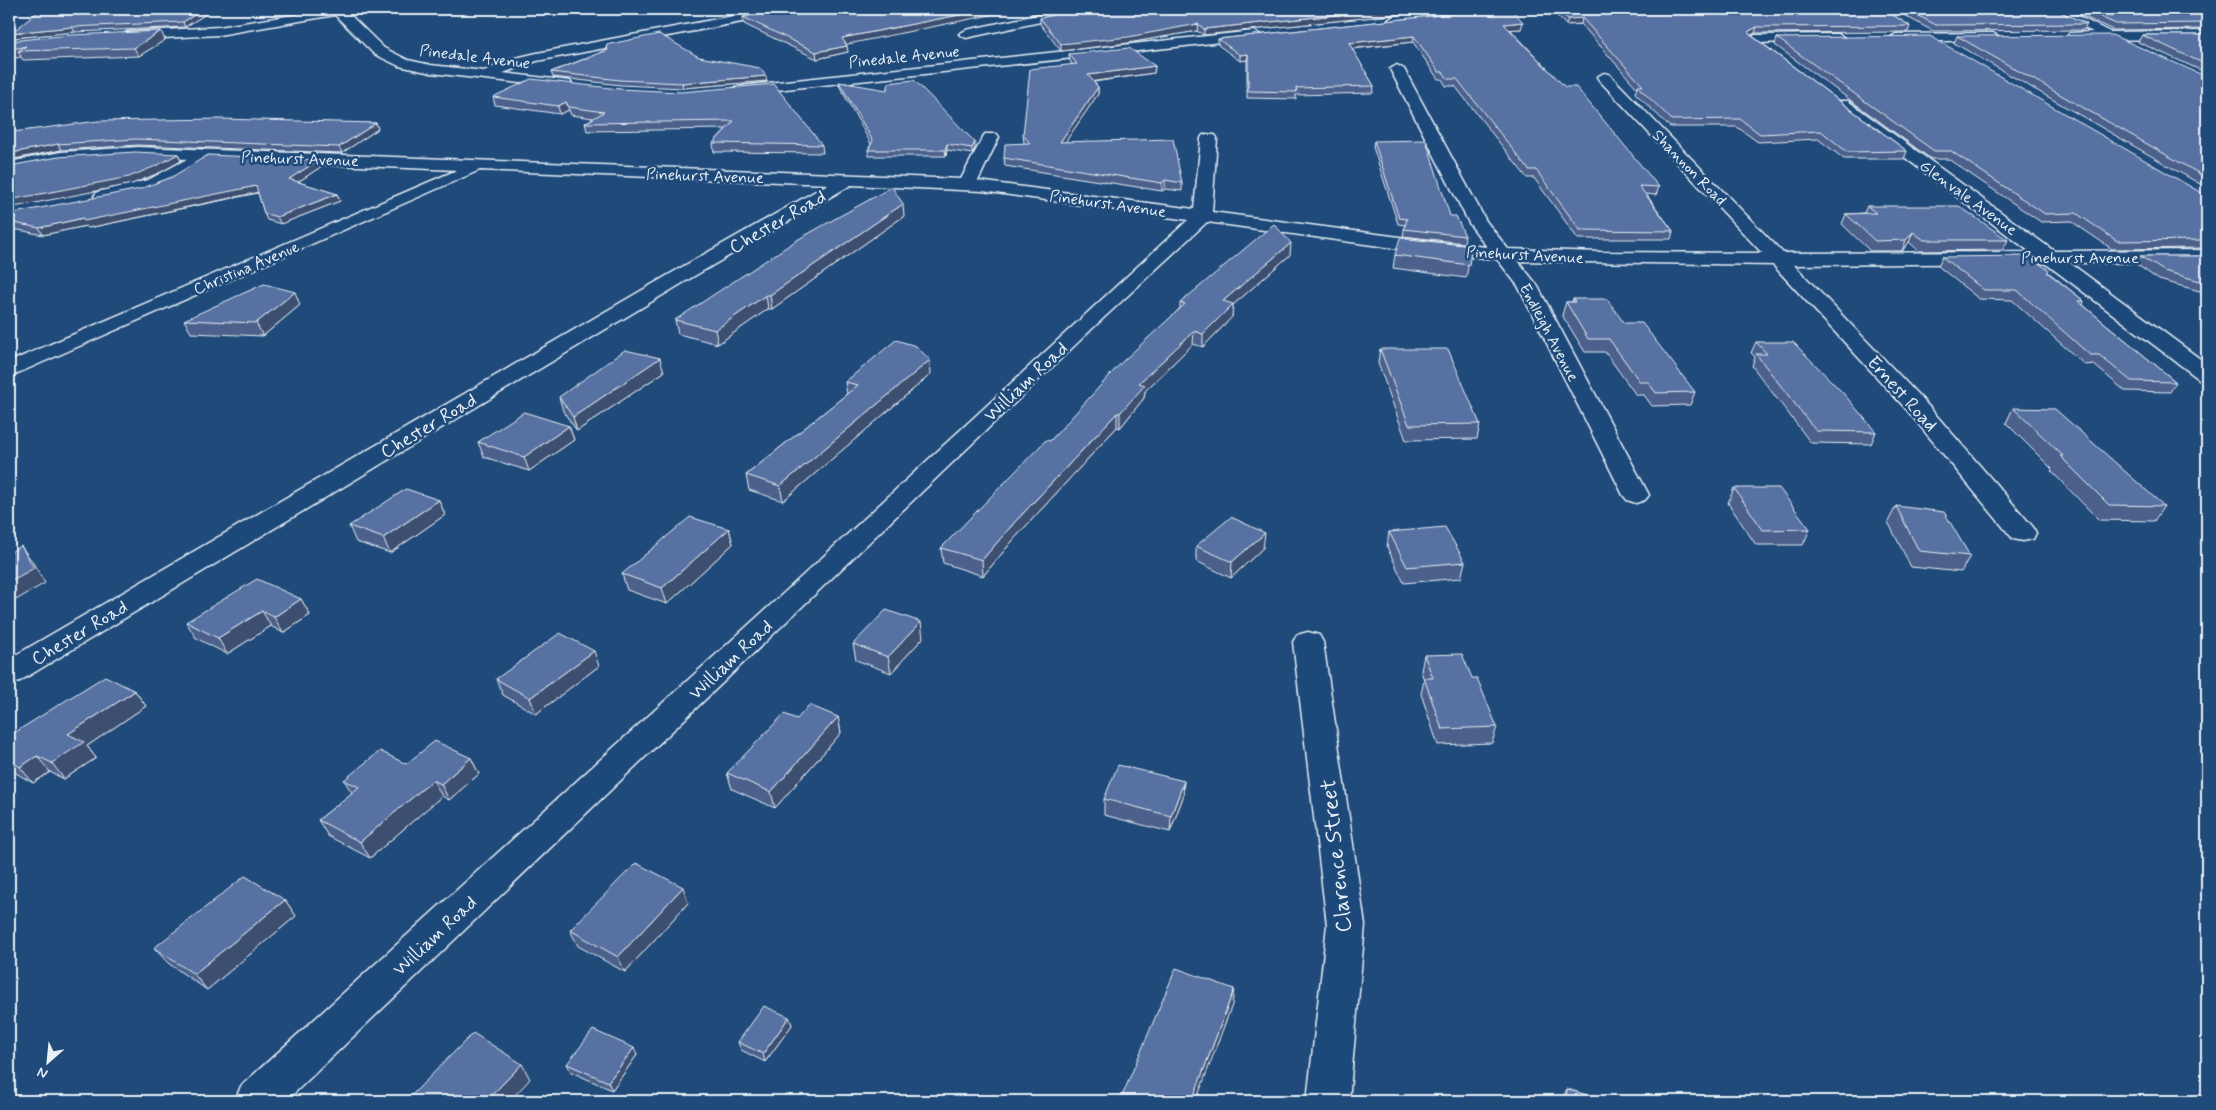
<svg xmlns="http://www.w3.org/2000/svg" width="2216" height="1110" viewBox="0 0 2216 1110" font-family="Mynerve,sans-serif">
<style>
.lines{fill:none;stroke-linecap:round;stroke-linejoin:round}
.minor-casing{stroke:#e8f1f8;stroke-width:3}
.minor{fill:#1f4a7a;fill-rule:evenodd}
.wall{fill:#4b618b;stroke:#e8f1f8}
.shaded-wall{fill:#3d4f71;stroke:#e8f1f8}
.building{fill:#5771a2;stroke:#e8f1f8}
.labels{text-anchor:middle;stroke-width:5;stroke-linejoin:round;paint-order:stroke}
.far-street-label{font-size:16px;fill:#e8f1f8;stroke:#1f4a7a}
.street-label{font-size:19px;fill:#e8f1f8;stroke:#1f4a7a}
.near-street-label{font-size:22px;fill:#e8f1f8;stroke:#1f4a7a}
</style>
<rect width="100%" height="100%" fill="#1f4a7a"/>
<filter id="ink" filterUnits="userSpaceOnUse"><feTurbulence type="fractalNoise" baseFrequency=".02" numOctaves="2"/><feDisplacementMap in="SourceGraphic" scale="10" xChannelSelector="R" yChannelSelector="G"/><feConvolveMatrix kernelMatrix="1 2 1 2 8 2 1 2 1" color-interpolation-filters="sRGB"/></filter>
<g filter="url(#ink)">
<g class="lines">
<defs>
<g id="minor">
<polygon points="330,9 344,9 384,48 408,60 431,65 484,71 511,59 537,53 770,9 795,9 789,13 537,61 503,73 570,81 572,84 570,87 565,88 431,73 399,66 374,54 335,15 219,35 127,40 120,36 127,32 219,27"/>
<polygon points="1066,9 1088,9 1082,13 966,38 959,34 966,30"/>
<polygon points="1462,9 1501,9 1495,13 1394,24 1388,20 1394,16"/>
<polygon points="2047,9 2063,9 2110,32 2207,31 2207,39 2074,40 2067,36 2069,33 2093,32 2049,12"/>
<polygon points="1254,31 1261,35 1259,38 740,94 735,93 733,90 735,87 740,86"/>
<polygon points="1993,33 2000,37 1998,40 1896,42 1889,38 1896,34"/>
<polygon points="1838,34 1845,38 1843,41 1755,43 1748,39 1755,35"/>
<polygon points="1397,65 1404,69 1486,221 1508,249 1600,252 1762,253 1599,80 1597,77 1604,73 1609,74 1783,253 2030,252 1838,107 1835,104 1838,101 1848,101 2054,251 2207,250 2207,262 2070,263 2207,364 2207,381 2199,379 2045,263 1794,265 1923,400 2033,527 2036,533 2033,539 2023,541 2013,539 1907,410 1773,265 1518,261 1537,285 1649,495 1645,500 1636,503 1627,500 1623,495 1518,286 1497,259 1437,254 1207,222 1096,325 286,1101 235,1101 241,1086 786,591 1188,220 982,191 851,185 696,275 20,681 9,684 9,659 682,267 828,184 480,170 9,377 9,362 457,170 211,160 160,188 103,201 97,200 94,196 97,192 148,180 187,159 138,157 61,162 9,172 9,162 61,152 138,147 961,179 983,137 985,134 997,134 999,137 978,181 1194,209 1201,138 1203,135 1215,135 1217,138 1212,212 1437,242 1487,247 1469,223 1390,69"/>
<polygon points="1308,632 1319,635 1323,642 1365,925 1349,1101 1307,1101 1327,925 1293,642 1297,635"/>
</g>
</defs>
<use href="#minor" class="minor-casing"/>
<use href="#minor" class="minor"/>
</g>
<g class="wall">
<polygon points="214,9 185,27 75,32 14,38 11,33"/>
<polygon points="713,9 761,9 727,15"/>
<polygon points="1028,9 1058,9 1032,14"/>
<polygon points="1082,9 1448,9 1204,35 1197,31 1128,43 1061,51 1040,24 1040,18"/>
<polygon points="1496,9 1515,9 1513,11 1521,29 1510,29 1659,187 1656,195 1646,194 1673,231 1671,239 1578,239 1534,178 1527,178 1455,86 1446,86 1442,79 1438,79 1413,42 1352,49 1374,86 1373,93 1296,95 1296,99 1247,98 1247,60 1240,61 1218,45 1218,39"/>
<polygon points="1550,9 2054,9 2087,24 2084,30 1933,31 1898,12 1893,15 1910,26 1908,32 1755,33 1751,35 1907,151 1904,159 1844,159 1818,139 1758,142 1737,127 1670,127 1635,93 1637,88 1581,24 1566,25"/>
<polygon points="2067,9 2207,9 2207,29 2113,30"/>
<polygon points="743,17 846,44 848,52 817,59 744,24"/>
<polygon points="2142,35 2207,35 2207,73 2138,42"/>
<polygon points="1957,36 2207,77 2207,188 1954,43"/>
<polygon points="1777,38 2207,195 2207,248 2112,249 2071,221 2041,222 1948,159 1931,159 1775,45"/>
<polygon points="165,40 139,56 23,60 9,41"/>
<polygon points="606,45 699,57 767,81 683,88 621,85 553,77 551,72 607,50"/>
<polygon points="1069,54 1155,66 1154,73 1094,82 1098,87 1098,94 1065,142 1182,183 1182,191 1165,189 1162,191 1005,166 1004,158 1024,143 1023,135 1072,64 1070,61"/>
<polygon points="839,82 975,148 972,154 947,150 946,156 869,156 868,150 871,144 840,87"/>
<polygon points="619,89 822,145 823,153 714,152 713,143 726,129 587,131 585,123 593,118 571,115 569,110 560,114 495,105 493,97"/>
<polygon points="376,123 378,129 342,153 138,145 61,150 14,159 13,132"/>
<polygon points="1374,141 1450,216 1465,236 1464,243 1403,236 1405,225 1398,224 1373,147"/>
<polygon points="322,166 298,182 337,194 340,201 281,224 267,220 264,213 258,193 88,228 86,226 43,235 9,228 9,214"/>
<polygon points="1867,206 2008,240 2003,250 1919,251 1909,242 1902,251 1870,251 1842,224 1846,214 1864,213"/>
<polygon points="904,216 772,309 768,309 718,344 678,334 675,320"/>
<polygon points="1472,246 1466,278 1393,268 1395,255"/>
<polygon points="1290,255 1233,305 1232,317 1203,347 1193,344 1145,391 1144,398 1120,428 1117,427 1015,538 983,576 943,563 941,548 1050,441 1180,308 1180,303"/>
<polygon points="2140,256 2207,256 2207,293 2159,280 2136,264"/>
<polygon points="1942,257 2048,272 2084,301 2083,305 2176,382 2170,392 2125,391 2093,364 2085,365 2012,300 1979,299 1938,266"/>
<polygon points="1573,299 1624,323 1695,392 1690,405 1652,406 1644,395 1636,395 1605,352 1585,352 1562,315 1566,302 1572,302"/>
<polygon points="300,305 263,336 191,333 184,320"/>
<polygon points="1756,342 1876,432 1871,444 1811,443 1752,366 1755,357 1751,353"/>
<polygon points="1380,349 1480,424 1477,439 1406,440 1378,363"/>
<polygon points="664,372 577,431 563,411 559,397"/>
<polygon points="931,374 783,501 749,490 746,475 847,394 845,382"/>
<polygon points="2013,408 2164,506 2154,521 2099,520 2051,471 2052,469 2006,423"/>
<polygon points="569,426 574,440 529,471 484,457 478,442"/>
<polygon points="1734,488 1810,529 1803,545 1756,545 1728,503"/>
<polygon points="439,500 445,515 390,553 356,542 349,526"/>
<polygon points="1896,506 1970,556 1961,572 1911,567 1888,522"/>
<polygon points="729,529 733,544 667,604 627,590 622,574"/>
<polygon points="1389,532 1465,562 1461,578 1404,583 1387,547"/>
<polygon points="1196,546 1263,548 1231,578 1196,561"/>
<polygon points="301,599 310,615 283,633 271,626 227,654 196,638 186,622"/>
<polygon points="923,638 891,673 856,660 853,644"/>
<polygon points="1424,655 1472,678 1497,727 1492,743 1438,745 1421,694 1424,680 1421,671"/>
<polygon points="599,666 536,714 503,695 496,679"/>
<polygon points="135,691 146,706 87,746 96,758 64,779 50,772 33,783 9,769 9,736"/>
<polygon points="838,717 841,733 775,808 732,789 727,773 797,719"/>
<polygon points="471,758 479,774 449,800 442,796 370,858 328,836 318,820 352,793 344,780"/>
<polygon points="1183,797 1170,832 1104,815 1104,799"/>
<polygon points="285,900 296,916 207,990 168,963 154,948"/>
<polygon points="688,903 625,972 578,946 570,930"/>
<polygon points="789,1017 792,1025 765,1062 741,1050 738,1042"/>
<polygon points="634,1048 637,1055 612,1090 571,1072 567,1064"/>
<polygon points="1567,1089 1606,1101 1561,1101"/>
</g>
<g class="shaded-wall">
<polygon points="204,9 214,9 185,27 183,22"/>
<polygon points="726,9 761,9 727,15"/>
<polygon points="989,9 1020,9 843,45 842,38"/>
<polygon points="1032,9 1058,9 1032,14"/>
<polygon points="1392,9 1448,9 1204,35 1204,29"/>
<polygon points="1895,9 1899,9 1898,12 1890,16 1892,10"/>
<polygon points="1582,18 1581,24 1566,25 1568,19"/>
<polygon points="1523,22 1521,29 1503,30 1504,24"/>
<polygon points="1198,24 1197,31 1128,43 1061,51 1061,44"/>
<polygon points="72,27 75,32 14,38 11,33"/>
<polygon points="1757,27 1755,33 1747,37 1749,31"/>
<polygon points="161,31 165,40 139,56 134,48"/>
<polygon points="1414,36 1413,42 1348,49 1349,43"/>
<polygon points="26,46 18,51 21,57 9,59 9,48"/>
<polygon points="847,46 848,52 817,59 816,52"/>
<polygon points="1248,54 1247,60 1240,61 1240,55"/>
<polygon points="1155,66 1154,73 1089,82 1088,75"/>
<polygon points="766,76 767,81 683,88 682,83"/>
<polygon points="1098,87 1098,94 1060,150 1060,142"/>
<polygon points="566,102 569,110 560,114 558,106"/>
<polygon points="376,123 378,129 342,153 339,147"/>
<polygon points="975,142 975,148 972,154 972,148"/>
<polygon points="58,144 61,150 14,159 11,153"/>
<polygon points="947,144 947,150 946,156 945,150"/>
<polygon points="178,154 181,161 161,172 132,184 9,208 9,200"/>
<polygon points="319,160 322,166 292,186 289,179"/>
<polygon points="1165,180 1165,189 1162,191 1162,183"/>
<polygon points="256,186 259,192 88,228 86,226 43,235 39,228 83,218"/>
<polygon points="337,194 340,201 281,224 277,217"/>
<polygon points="903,204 904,216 772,309 770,295"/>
<polygon points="1913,232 1909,242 1902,251 1906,240"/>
<polygon points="1291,243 1290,255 1233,305 1232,317 1203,347 1203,334 1223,301"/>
<polygon points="295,292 300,305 263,336 256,323"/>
<polygon points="766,295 768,309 718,344 715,330"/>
<polygon points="1194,331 1193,344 1145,391 1144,398 1120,428 1120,413 1139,383"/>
<polygon points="660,358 664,372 577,431 573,417"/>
<polygon points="930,360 931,374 783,501 780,486"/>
<polygon points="1117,413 1117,427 1015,538 983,576 982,560 1014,523"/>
<polygon points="569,426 574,440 529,471 524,457"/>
<polygon points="439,500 445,515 390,553 383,538"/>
<polygon points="729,529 733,544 667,604 662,588"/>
<polygon points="1265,533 1263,548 1231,578 1232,562"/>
<polygon points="21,546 32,561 45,583 9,604 9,582"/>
<polygon points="301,599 310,615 283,633 274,617"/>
<polygon points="262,611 271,626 227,654 218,638"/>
<polygon points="921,622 923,638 891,673 888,657"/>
<polygon points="594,651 599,666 536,714 530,698"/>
<polygon points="135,691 146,706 87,746 96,758 64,779 52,763 68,734"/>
<polygon points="838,717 841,733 775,808 771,792"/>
<polygon points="37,756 50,772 33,783 20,767"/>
<polygon points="471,758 479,774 449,800 441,784"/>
<polygon points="433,780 442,796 370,858 360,842"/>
<polygon points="1184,781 1183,797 1170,832 1171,816"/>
<polygon points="683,887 688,903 625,972 618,957"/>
<polygon points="285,900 296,916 207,990 194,974"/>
<polygon points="1234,989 1232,1005 1196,1101 1192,1101"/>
<polygon points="789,1017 792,1025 765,1062 763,1054"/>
<polygon points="634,1048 637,1055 612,1090 608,1082"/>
<polygon points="522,1064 530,1079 510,1101 486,1101"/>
</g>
<g class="building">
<polygon points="42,9 204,9 183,22 72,27 11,33"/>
<polygon points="788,9 989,9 842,38 847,46 816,52 743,17"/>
<polygon points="1082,9 1392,9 1204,29 1198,24 1128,37 1061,44 1040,18"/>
<polygon points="1496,9 1511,9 1523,22 1504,24 1565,87 1576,87 1659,187 1639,186 1673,231 1580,230 1536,170 1529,170 1457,79 1448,79 1443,72 1439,72 1414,36 1349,43 1374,86 1296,88 1297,92 1248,91 1248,54 1240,55 1218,39"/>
<polygon points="1557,9 1895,9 1892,10 1893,15 1910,26 1757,27 1749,31 1749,34 1907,151 1847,152 1821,131 1760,134 1740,119 1672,120 1637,86 1643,86 1582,18 1568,19"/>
<polygon points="1905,9 2054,9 2087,24 1936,25"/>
<polygon points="2083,9 2207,9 2207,23 2116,24"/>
<polygon points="161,31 134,48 18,51 26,46 9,50 9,41 71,35"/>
<polygon points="659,34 699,57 760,68 766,76 682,83 620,80 551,72 608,50 606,45 610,44"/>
<polygon points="2112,35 2207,77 2207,178 1957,36"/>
<polygon points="2142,35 2207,35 2207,65"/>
<polygon points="1930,36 2205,195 2207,195 2207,240 2117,241 2076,213 2045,214 1951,151 1934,151 1777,38"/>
<polygon points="1129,48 1155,66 1088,75 1098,87 1060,142 1173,139 1182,183 1165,180 1162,183 1004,158 1005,144 1030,143 1023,135 1030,69 1077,64 1069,54"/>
<polygon points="531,79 619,89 681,92 774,84 822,145 713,143 734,121 585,123 604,112 569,107 566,102 558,106 493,97"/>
<polygon points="914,80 975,142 972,148 947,144 945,150 868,150 873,141 839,82 887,90 889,83"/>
<polygon points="220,119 376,123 339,147 135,139 58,144 11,153 13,132 98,121"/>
<polygon points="1426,140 1450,216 1456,216 1465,236 1404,229 1407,219 1399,218 1374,141"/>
<polygon points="135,152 178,154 158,165 129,177 9,200 9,166 58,157"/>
<polygon points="208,155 319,160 289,179 337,194 277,217 264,213 256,186 84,221 83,218 39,228 9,222 9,214 140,189 172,177"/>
<polygon points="892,187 903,204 770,295 766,295 715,330 675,320 797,240"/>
<polygon points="1867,206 1959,206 2008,240 1924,240 1913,232 1906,240 1875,241 1846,214 1876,213"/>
<polygon points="1274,224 1291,243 1223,301 1233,304 1203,334 1194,331 1139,383 1145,385 1120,413 1117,413 1014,523 982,560 941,548 1046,440 1050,441 1121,363 1185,304 1180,303"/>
<polygon points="1400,238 1472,246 1469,265 1395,255"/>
<polygon points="2028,256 2049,270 2047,272 2084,301 2078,301 2176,382 2131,381 2099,355 2090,355 2017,290 1984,290 1942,257"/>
<polygon points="2140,256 2207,256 2207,283 2164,271"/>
<polygon points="264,284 295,292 256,323 184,320"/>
<polygon points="1573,299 1607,299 1624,323 1642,323 1695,392 1656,393 1648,382 1640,382 1609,339 1588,339 1566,302 1575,302"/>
<polygon points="896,340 916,346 930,360 780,486 746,475 858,385 845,382"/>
<polygon points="1756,342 1793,342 1843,393 1876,432 1816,431 1756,354 1767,354"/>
<polygon points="1380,349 1448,349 1480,424 1409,425"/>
<polygon points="625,350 660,358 573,417 559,397"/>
<polygon points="2013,408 2055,409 2164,506 2109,505 2060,456 2063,456"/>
<polygon points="524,412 569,426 524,457 478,442"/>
<polygon points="1734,488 1779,488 1810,529 1763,530"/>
<polygon points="406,489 439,500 383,538 349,526"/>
<polygon points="1896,506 1944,512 1970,556 1919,551"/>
<polygon points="690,517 729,529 662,588 622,574"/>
<polygon points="1231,517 1265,533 1232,562 1196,546"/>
<polygon points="1445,527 1465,562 1407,567 1389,532"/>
<polygon points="21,546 34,568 9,582 9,553"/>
<polygon points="257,579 301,599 274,617 262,611 218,638 186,622"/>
<polygon points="886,610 921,622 888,657 853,644"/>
<polygon points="560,633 594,651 530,698 496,679"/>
<polygon points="1462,654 1472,678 1477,678 1497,727 1442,729 1424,678 1433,678 1424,655"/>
<polygon points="105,676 135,691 68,734 84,742 52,763 37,756 20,767 9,760 9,736"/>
<polygon points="809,705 838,717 771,792 727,773 784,714 797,719"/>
<polygon points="435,741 471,758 441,784 433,780 360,842 318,820 359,787 344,780 380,751 406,764"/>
<polygon points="1118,765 1184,781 1171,816 1104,799"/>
<polygon points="636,863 683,887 618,957 570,930"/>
<polygon points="245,876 285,900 194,974 154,948"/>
<polygon points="1176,968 1234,989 1192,1101 1120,1101"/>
<polygon points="764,1006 789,1017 763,1054 738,1042"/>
<polygon points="593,1030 634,1048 608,1082 567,1064"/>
<polygon points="473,1033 522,1064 486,1101 406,1101"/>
<polygon points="1567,1089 1606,1101 1566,1101"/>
</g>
</g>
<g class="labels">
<g class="far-street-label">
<text transform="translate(475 56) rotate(7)" y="6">Pinedale Avenue</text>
<text transform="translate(904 56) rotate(-6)" y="6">Pinedale Avenue</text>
<text transform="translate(300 158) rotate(2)" y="6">Pinehurst Avenue</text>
<text transform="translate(1690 167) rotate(46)" y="6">Shannon Road</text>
<text transform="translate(705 175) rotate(2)" y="6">Pinehurst Avenue</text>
<text transform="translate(1969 197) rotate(36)" y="6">Glenvale Avenue</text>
<text transform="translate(1108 203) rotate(8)" y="6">Pinehurst Avenue</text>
<text transform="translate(1525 254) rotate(3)" y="6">Pinehurst Avenue</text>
<text x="2080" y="263">Pinehurst Avenue</text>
<text transform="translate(246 267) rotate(-23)" y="6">Christina Avenue</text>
<text transform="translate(1550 332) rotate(62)" y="6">Endleigh Avenue</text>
</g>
<g class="street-label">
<text transform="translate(777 221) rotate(-30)" y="7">Chester Road</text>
<text transform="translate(1025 381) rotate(-43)" y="7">William Road</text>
<text transform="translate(1903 393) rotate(48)" y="7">Ernest Road</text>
<text transform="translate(428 425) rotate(-31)" y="7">Chester Road</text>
<text transform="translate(79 632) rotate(-31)" y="7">Chester Road</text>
<text transform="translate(730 659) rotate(-43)" y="7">William Road</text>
<text transform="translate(434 935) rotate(-43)" y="7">William Road</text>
</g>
<g class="near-street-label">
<text transform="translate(1335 856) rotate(-96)" y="8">Clarence Street</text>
</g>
</g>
<rect width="2216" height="1110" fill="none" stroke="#1f4a7a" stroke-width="30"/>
<rect x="15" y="15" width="2186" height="1080" fill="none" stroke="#e8f1f8" stroke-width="2" filter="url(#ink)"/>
<g transform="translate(48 1062) rotate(207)" stroke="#1f4a7a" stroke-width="4" paint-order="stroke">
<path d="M0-4L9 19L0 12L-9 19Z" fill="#e8f1f8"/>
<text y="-8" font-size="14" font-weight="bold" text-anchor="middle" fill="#e8f1f8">N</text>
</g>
</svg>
